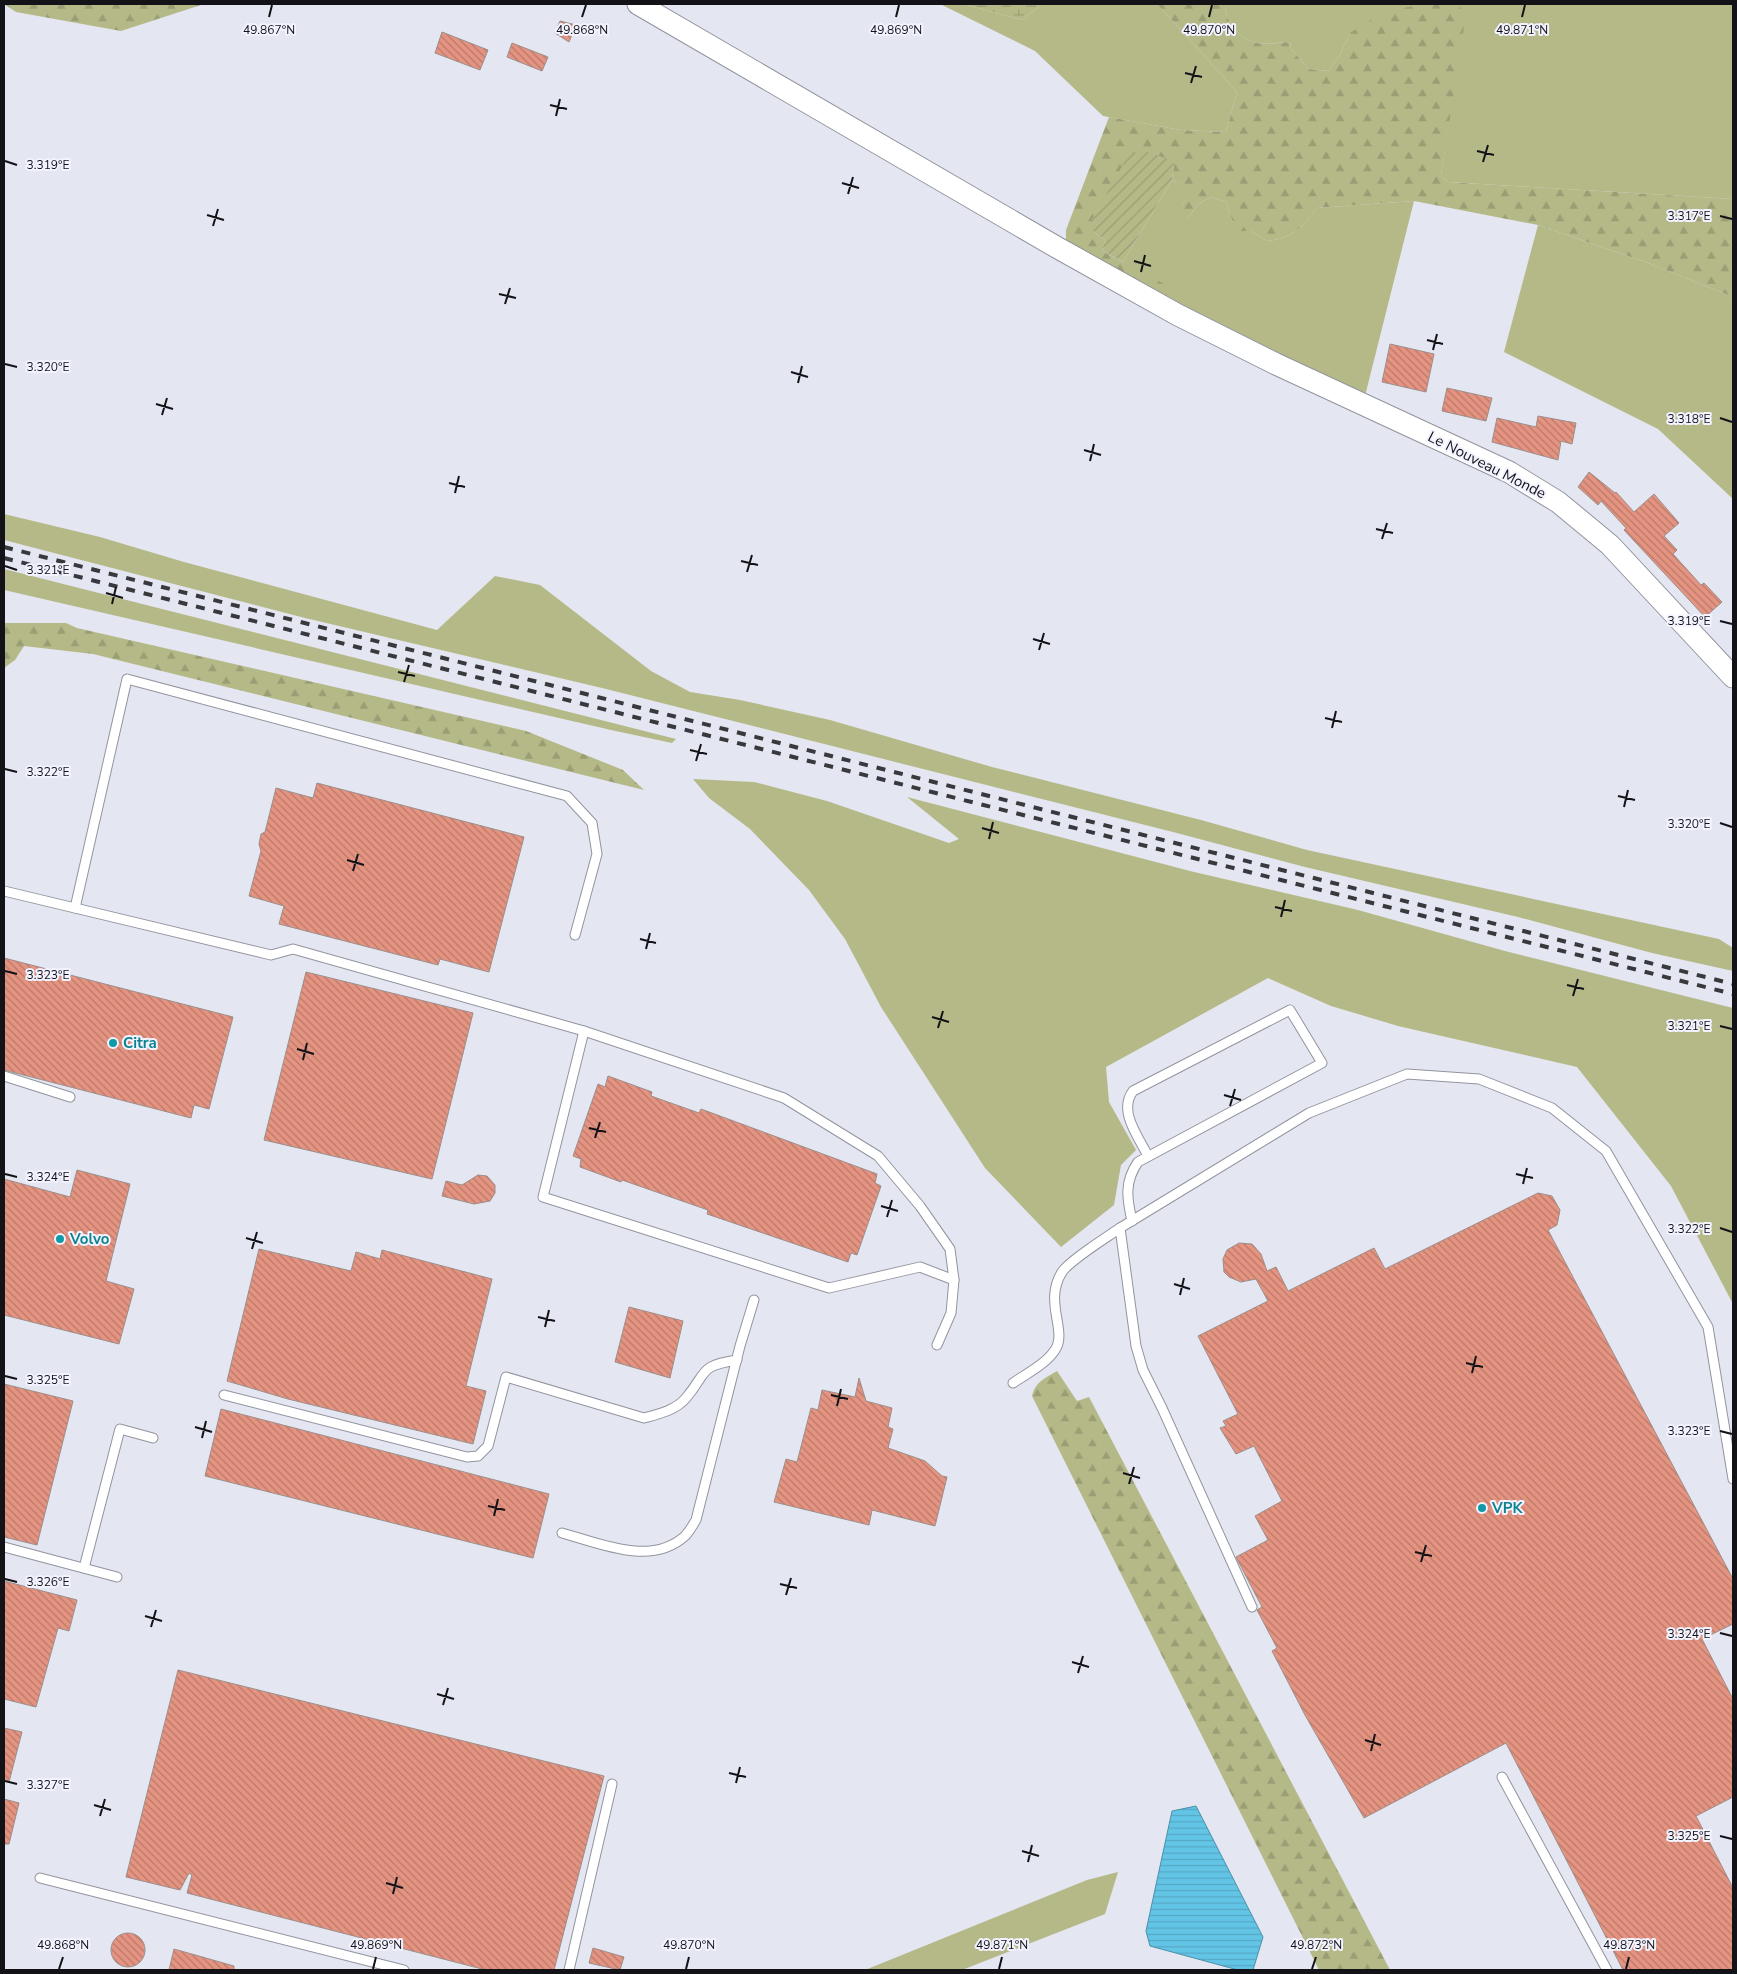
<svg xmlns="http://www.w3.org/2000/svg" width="1737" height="1974" viewBox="0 0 1737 1974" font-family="'Nunito Sans',sans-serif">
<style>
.green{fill:#b5b988}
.forest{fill:url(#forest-firs)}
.wetland{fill:url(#wetland-marsh)}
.garden{fill:url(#garden-furrows)}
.water{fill:url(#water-rules);stroke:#4b90a8}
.building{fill:url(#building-back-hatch);stroke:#9b8e8b}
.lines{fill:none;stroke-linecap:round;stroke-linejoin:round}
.service-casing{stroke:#92949e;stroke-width:11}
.tertiary-casing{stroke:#92949e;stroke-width:23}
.service{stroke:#fff;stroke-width:9}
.tertiary{stroke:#fff;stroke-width:21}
.rail{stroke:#38383d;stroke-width:4;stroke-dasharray:9 9;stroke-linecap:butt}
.ticks{fill:none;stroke:#131317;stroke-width:2}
.culture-dot{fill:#0f9aa8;stroke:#f2f3ff;stroke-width:2}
.labels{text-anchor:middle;stroke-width:4;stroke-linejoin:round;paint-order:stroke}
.street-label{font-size:15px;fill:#131317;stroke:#f2f3ff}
.culture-label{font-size:15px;font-weight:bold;fill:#0d838f;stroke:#f2f3ff;text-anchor:start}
.ticks-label{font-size:12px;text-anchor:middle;fill:#131317;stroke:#f2f3ff;stroke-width:4;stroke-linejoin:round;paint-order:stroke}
</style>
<defs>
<pattern id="forest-firs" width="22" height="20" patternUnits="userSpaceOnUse" patternTransform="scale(1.25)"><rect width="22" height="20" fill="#b5b988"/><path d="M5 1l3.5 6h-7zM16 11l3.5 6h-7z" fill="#9b9e75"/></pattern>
<pattern id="wetland-marsh" width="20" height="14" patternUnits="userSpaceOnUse" patternTransform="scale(1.25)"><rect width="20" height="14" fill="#b5b988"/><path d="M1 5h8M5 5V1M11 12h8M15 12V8" fill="none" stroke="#9b9e75"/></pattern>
<pattern id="garden-furrows" width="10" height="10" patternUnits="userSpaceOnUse" patternTransform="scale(1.25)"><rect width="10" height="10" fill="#b5b988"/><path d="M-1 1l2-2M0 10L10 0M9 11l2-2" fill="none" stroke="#9b9e75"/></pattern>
<pattern id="water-rules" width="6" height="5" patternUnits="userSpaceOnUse" patternTransform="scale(1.25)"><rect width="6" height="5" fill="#63c5e6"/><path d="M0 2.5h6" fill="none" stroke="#55a8c5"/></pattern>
<pattern id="building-back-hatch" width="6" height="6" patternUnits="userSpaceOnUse" patternTransform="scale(1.25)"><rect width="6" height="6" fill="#e69482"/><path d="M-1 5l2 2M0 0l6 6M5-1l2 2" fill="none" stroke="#b97869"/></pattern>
</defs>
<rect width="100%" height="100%" fill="#e4e6f1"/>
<g class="green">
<polygon points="940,4 963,4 1022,20 1042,4 1157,4 1237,92 1226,132 1181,130 1103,116 1035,51"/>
<path d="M1225 4H1733V199L1448 182 1441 176 1452 99 1350 33 1340 55 1328 71 1309 69 1291 49 1290 42C1266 43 1251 49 1235 29 1228 20 1225 15 1225 4Z"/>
<path d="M1172 180 1191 188 1182 206 1188 218 1198 204 1211 197 1226 202 1233 223 1251 231 1267 241C1291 239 1303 227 1317 208L1414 201 1365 396 1168 300 1123 262Z"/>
<polygon points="1538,225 1648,263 1733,297 1733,499 1658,429 1504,352"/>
<polygon points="4,514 100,537 184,562 437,630 495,576 540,585 651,671 690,692 740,700 830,720 992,767 1201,820 1307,850 1719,939 1733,948 1733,971 1652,953 1518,917 1305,867 1173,832 602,688 305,618 4,540"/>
<polygon points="4,569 676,739 672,743 611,730 4,590"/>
<polygon points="693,779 754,782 827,801 949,843 959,839 907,797 1194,872 1358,910 1505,951 1733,1008 1733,1304 1671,1186 1577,1067 1398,1026 1331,1006 1268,978 1106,1067 1109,1102 1136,1150 1121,1165 1114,1205 1061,1247 985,1168 881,1007 845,939 809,890 750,829 709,798"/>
<polygon points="1118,1872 1105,1914 962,1970 865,1970 1087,1880"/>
</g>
<g class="forest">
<polygon points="4,4 204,4 121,31 16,12"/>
<path d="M1157 4H1225C1225 15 1228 20 1235 29 1251 49 1267 43 1290 42L1291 49 1309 69 1328 71 1340 55 1350 33 1387 10 1424 5H1459L1466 14 1441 176 1448 182 1733 199V297L1648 263 1538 225 1414 201 1317 208C1303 227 1291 239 1267 241L1251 231H1233V223L1226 202 1211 197 1198 204 1188 218 1181 213 1182 206 1190 188 1172 180 1174 164 1094 232 1105 240 1102 251 1170 287 1168 300 1066 242V230L1109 117 1181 130 1226 132 1237 92Z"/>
<polygon points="4,623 66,623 77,628 526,731 623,770 644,790 93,654 24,646 15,660 4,668"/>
<path d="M1057 1371 1077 1401 1089 1397 1390 1970H1319L1032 1396C1035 1382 1045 1378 1057 1371Z"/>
</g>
<polygon class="wetland" points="963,4 1042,4 1022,20"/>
<polygon class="garden" points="1144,151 1171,160 1174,164 1172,180 1123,262 1102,251 1105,240 1094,232 1091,221 1129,154"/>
<polygon class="water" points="1196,1806 1263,1937 1253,1970 1238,1970 1150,1946 1146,1931 1172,1811"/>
<g class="building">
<polygon points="560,21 576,25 569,42 555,33"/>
<polygon points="442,32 488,50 480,70 435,53"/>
<polygon points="512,43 548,57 542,71 507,57"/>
<polygon points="1390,344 1434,354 1426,392 1382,382"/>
<polygon points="1447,388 1492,398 1486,421 1442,411"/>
<polygon points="1538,416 1576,423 1572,444 1561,441 1558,460 1492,442 1497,418 1536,427"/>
<polygon points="1589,472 1615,493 1616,492 1634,512 1654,494 1679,523 1664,536 1677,550 1673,554 1701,585 1704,583 1722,602 1705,617 1637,544 1624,530 1626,528 1601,501 1598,505 1578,487"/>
<polygon points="317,783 524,837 489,972 440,959 438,965 279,924 284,906 249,896 261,851 259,844 261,834 265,832 276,788 313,798"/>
<polygon points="4,958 233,1017 209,1109 194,1105 191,1118 4,1070"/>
<polygon points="306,972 473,1013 432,1179 264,1140"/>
<polygon points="608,1076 652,1092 651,1096 699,1113 701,1109 877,1174 875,1183 881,1186 857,1255 851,1253 848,1262 707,1214 708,1210 622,1180 621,1182 580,1167 581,1159 573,1156 598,1084 605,1087"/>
<polygon points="77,1170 130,1184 106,1281 134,1289 119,1344 4,1315 4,1179 70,1197"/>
<polygon points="478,1175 487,1176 495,1185 495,1193 490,1201 474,1204 442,1196 446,1181 462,1185"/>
<polygon points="1538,1193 1552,1196 1560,1210 1557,1225 1548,1230 1733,1579 1733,1624 1702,1639 1733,1699 1733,1797 1696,1816 1733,1888 1733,1970 1623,1970 1506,1743 1364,1818 1305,1715 1272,1651 1277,1648 1257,1610 1262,1607 1236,1557 1268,1540 1255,1516 1282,1501 1254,1446 1236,1454 1220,1428 1226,1426 1223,1421 1238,1414 1198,1336 1268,1301 1256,1279 1241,1282 1229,1277 1224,1272 1223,1259 1227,1250 1239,1243 1252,1244 1261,1254 1267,1271 1276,1267 1288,1291 1374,1248 1385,1269"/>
<polygon points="259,1249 351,1271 356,1252 380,1259 382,1250 492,1279 466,1386 486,1391 473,1444 288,1399 227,1381"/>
<polygon points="629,1307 683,1321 670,1378 615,1362"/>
<polygon points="859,1378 866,1401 892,1408 888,1427 893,1429 888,1448 925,1461 942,1476 947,1477 935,1526 872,1510 869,1525 774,1502 786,1459 797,1462 811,1408 818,1410 822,1390 855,1397"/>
<polygon points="4,1384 73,1401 37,1545 4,1537"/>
<polygon points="221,1409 549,1494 533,1558 205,1476"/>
<polygon points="4,1581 77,1600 69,1631 58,1628 36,1707 4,1699"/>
<polygon points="178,1670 604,1776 554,1970 486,1970 187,1893 192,1875 189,1873 180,1890 126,1877"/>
<polygon points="4,1728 22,1732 9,1782 4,1781"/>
<polygon points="4,1799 19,1803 9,1844 4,1844"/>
<circle cx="128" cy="1950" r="17"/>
<polygon points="593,1948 624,1957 620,1970 589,1963"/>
<polygon points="174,1949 234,1966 234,1970 169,1970"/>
</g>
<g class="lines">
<defs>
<g id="service">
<polyline points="4,891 271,955 293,949 584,1031 784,1098 878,1156 920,1206 950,1249 954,1280 951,1313 937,1345"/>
<polyline points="75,908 127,679 567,796 592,823 597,854 575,935"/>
<polyline points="584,1031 543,1197 829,1288 920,1267 954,1280"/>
<polyline points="4,1076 70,1097"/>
<path d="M1132 1221C1127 1199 1124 1182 1138 1162L1322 1063 1290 1010 1133 1091C1118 1111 1138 1136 1148 1156"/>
<polyline points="1120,1228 1136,1346 1143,1370 1162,1408 1252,1607"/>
<path d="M1013 1383C1026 1374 1046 1364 1055 1350 1068 1331 1043 1302 1062 1272 1070 1260 1106 1238 1120 1228L1309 1113 1407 1074 1479 1079 1552 1108 1606 1151 1708 1327 1733 1479"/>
<path d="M224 1395 467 1457 478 1456 488 1446 506 1377 644 1418C659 1414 676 1410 686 1398 708 1372 698 1366 737 1360"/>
<path d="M562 1533C599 1543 651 1567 685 1536 689 1532 693 1525 696 1520L740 1346 754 1300"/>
<polyline points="4,1547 117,1577"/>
<polyline points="84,1568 120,1429 153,1438"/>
<polyline points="1502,1777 1607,1970"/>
<polyline points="40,1878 404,1970"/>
<polyline points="569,1970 612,1784"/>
</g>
<polyline id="tertiary" points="638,4 1058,248 1178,315 1276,364 1509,472 1558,502 1610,545 1733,677"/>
</defs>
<use href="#service" class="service-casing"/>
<use href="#tertiary" class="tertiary-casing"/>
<use href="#service" class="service"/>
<use href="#tertiary" class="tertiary"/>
<g class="rail">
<polyline points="4,547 1733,984"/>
<polyline points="4,558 1733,994"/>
</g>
</g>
<path class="ticks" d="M269 17 272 5M582 17 586 5M896 17 899 5M1209 17 1212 5M1522 17 1525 5M1185 73 1202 77M1191 83 1196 66M550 105 567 109M556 116 560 99M1477 151 1494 155M5 161 17 165M1483 162 1488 145M842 183 859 188M848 194 853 177M207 215 224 220M1720 216 1732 219M213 226 218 209M1134 261 1151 266M1141 272 1145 255M499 294 516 298M505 304 510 288M1427 340 1443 344M1433 350 1437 334M5 364 17 367M791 372 808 377M798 383 802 366M156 404 173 409M162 415 167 398M1720 418 1732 422M1084 450 1101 455M1090 461 1094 444M449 483 465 487M455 493 459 476M1376 529 1393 533M1382 539 1387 523M741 561 758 565M5 566 17 570M747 572 752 555M106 593 123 598M112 604 116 587M1720 621 1732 624M1033 639 1050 644M1039 650 1044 633M398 672 415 676M404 682 409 665M1325 718 1342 722M1332 728 1336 711M690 750 707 754M696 761 701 744M5 769 17 772M1618 796 1635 800M1624 807 1628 790M1720 823 1732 827M982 828 999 833M989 839 993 822M347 860 364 865M353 871 358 854M1275 907 1292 911M1281 917 1285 900M640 939 656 943M646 949 650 933M5 971 17 974M1567 985 1584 989M1573 996 1578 979M932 1017 949 1022M1720 1026 1732 1029M938 1028 943 1011M297 1049 314 1054M303 1060 307 1043M1224 1095 1241 1100M1230 1106 1235 1089M589 1128 606 1132M595 1138 600 1122M5 1174 17 1177M1516 1174 1533 1178M1523 1184 1527 1168M881 1206 898 1211M887 1217 892 1200M1720 1228 1732 1232M246 1238 263 1243M252 1249 257 1232M1174 1284 1190 1289M1180 1295 1184 1278M538 1317 555 1321M545 1327 549 1310M1466 1363 1483 1367M1472 1373 1476 1356M5 1376 17 1379M831 1395 848 1399M837 1406 841 1389M195 1427 212 1432M1720 1431 1732 1434M202 1438 206 1421M1123 1473 1140 1478M1129 1484 1134 1467M488 1506 505 1510M494 1516 498 1499M1415 1552 1432 1556M1421 1562 1426 1545M5 1579 17 1582M780 1584 797 1588M786 1595 791 1578M145 1616 162 1621M151 1627 156 1610M1720 1633 1732 1636M1072 1662 1089 1667M1078 1673 1083 1656M437 1694 454 1699M443 1705 448 1688M1365 1740 1381 1745M1371 1751 1375 1734M729 1773 746 1777M5 1781 17 1784M736 1783 740 1767M94 1805 111 1810M100 1816 105 1799M1720 1836 1732 1839M1022 1851 1039 1856M1028 1862 1032 1845M386 1883 403 1888M393 1894 397 1877M59 1969 63 1957M373 1969 376 1957M686 1969 689 1957M999 1969 1002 1957M1312 1969 1316 1957M1626 1969 1629 1957"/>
<g class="culture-dot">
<circle cx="113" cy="1043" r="5"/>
<circle cx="60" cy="1239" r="5"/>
<circle cx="1482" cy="1508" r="5"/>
</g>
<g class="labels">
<g class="street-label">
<text transform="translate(1487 465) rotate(27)" y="5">Le Nouveau Monde</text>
</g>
<g class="culture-label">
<text x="123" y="1048">Citra</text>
<text x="70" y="1244">Volvo</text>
<text x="1492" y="1513">VPK</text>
</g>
</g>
<g class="ticks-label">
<text x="269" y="34">49.867°N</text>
<text x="582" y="34">49.868°N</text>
<text x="896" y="34">49.869°N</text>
<text x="1209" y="34">49.870°N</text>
<text x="1522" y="34">49.871°N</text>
<text x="48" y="169">3.319°E</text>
<text x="1689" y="220">3.317°E</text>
<text x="48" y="371">3.320°E</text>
<text x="1689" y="423">3.318°E</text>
<text x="48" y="574">3.321°E</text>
<text x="1689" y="625">3.319°E</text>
<text x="48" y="776">3.322°E</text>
<text x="1689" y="828">3.320°E</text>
<text x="48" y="979">3.323°E</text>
<text x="1689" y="1030">3.321°E</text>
<text x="48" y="1181">3.324°E</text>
<text x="1689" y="1233">3.322°E</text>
<text x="48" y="1384">3.325°E</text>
<text x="1689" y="1435">3.323°E</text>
<text x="48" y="1586">3.326°E</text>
<text x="1689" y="1638">3.324°E</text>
<text x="48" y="1789">3.327°E</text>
<text x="1689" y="1840">3.325°E</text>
<text x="63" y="1949">49.868°N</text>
<text x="376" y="1949">49.869°N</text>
<text x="689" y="1949">49.870°N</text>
<text x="1002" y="1949">49.871°N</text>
<text x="1316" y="1949">49.872°N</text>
<text x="1629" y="1949">49.873°N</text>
</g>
<rect width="1737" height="1974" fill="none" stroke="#131317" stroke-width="10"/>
</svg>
